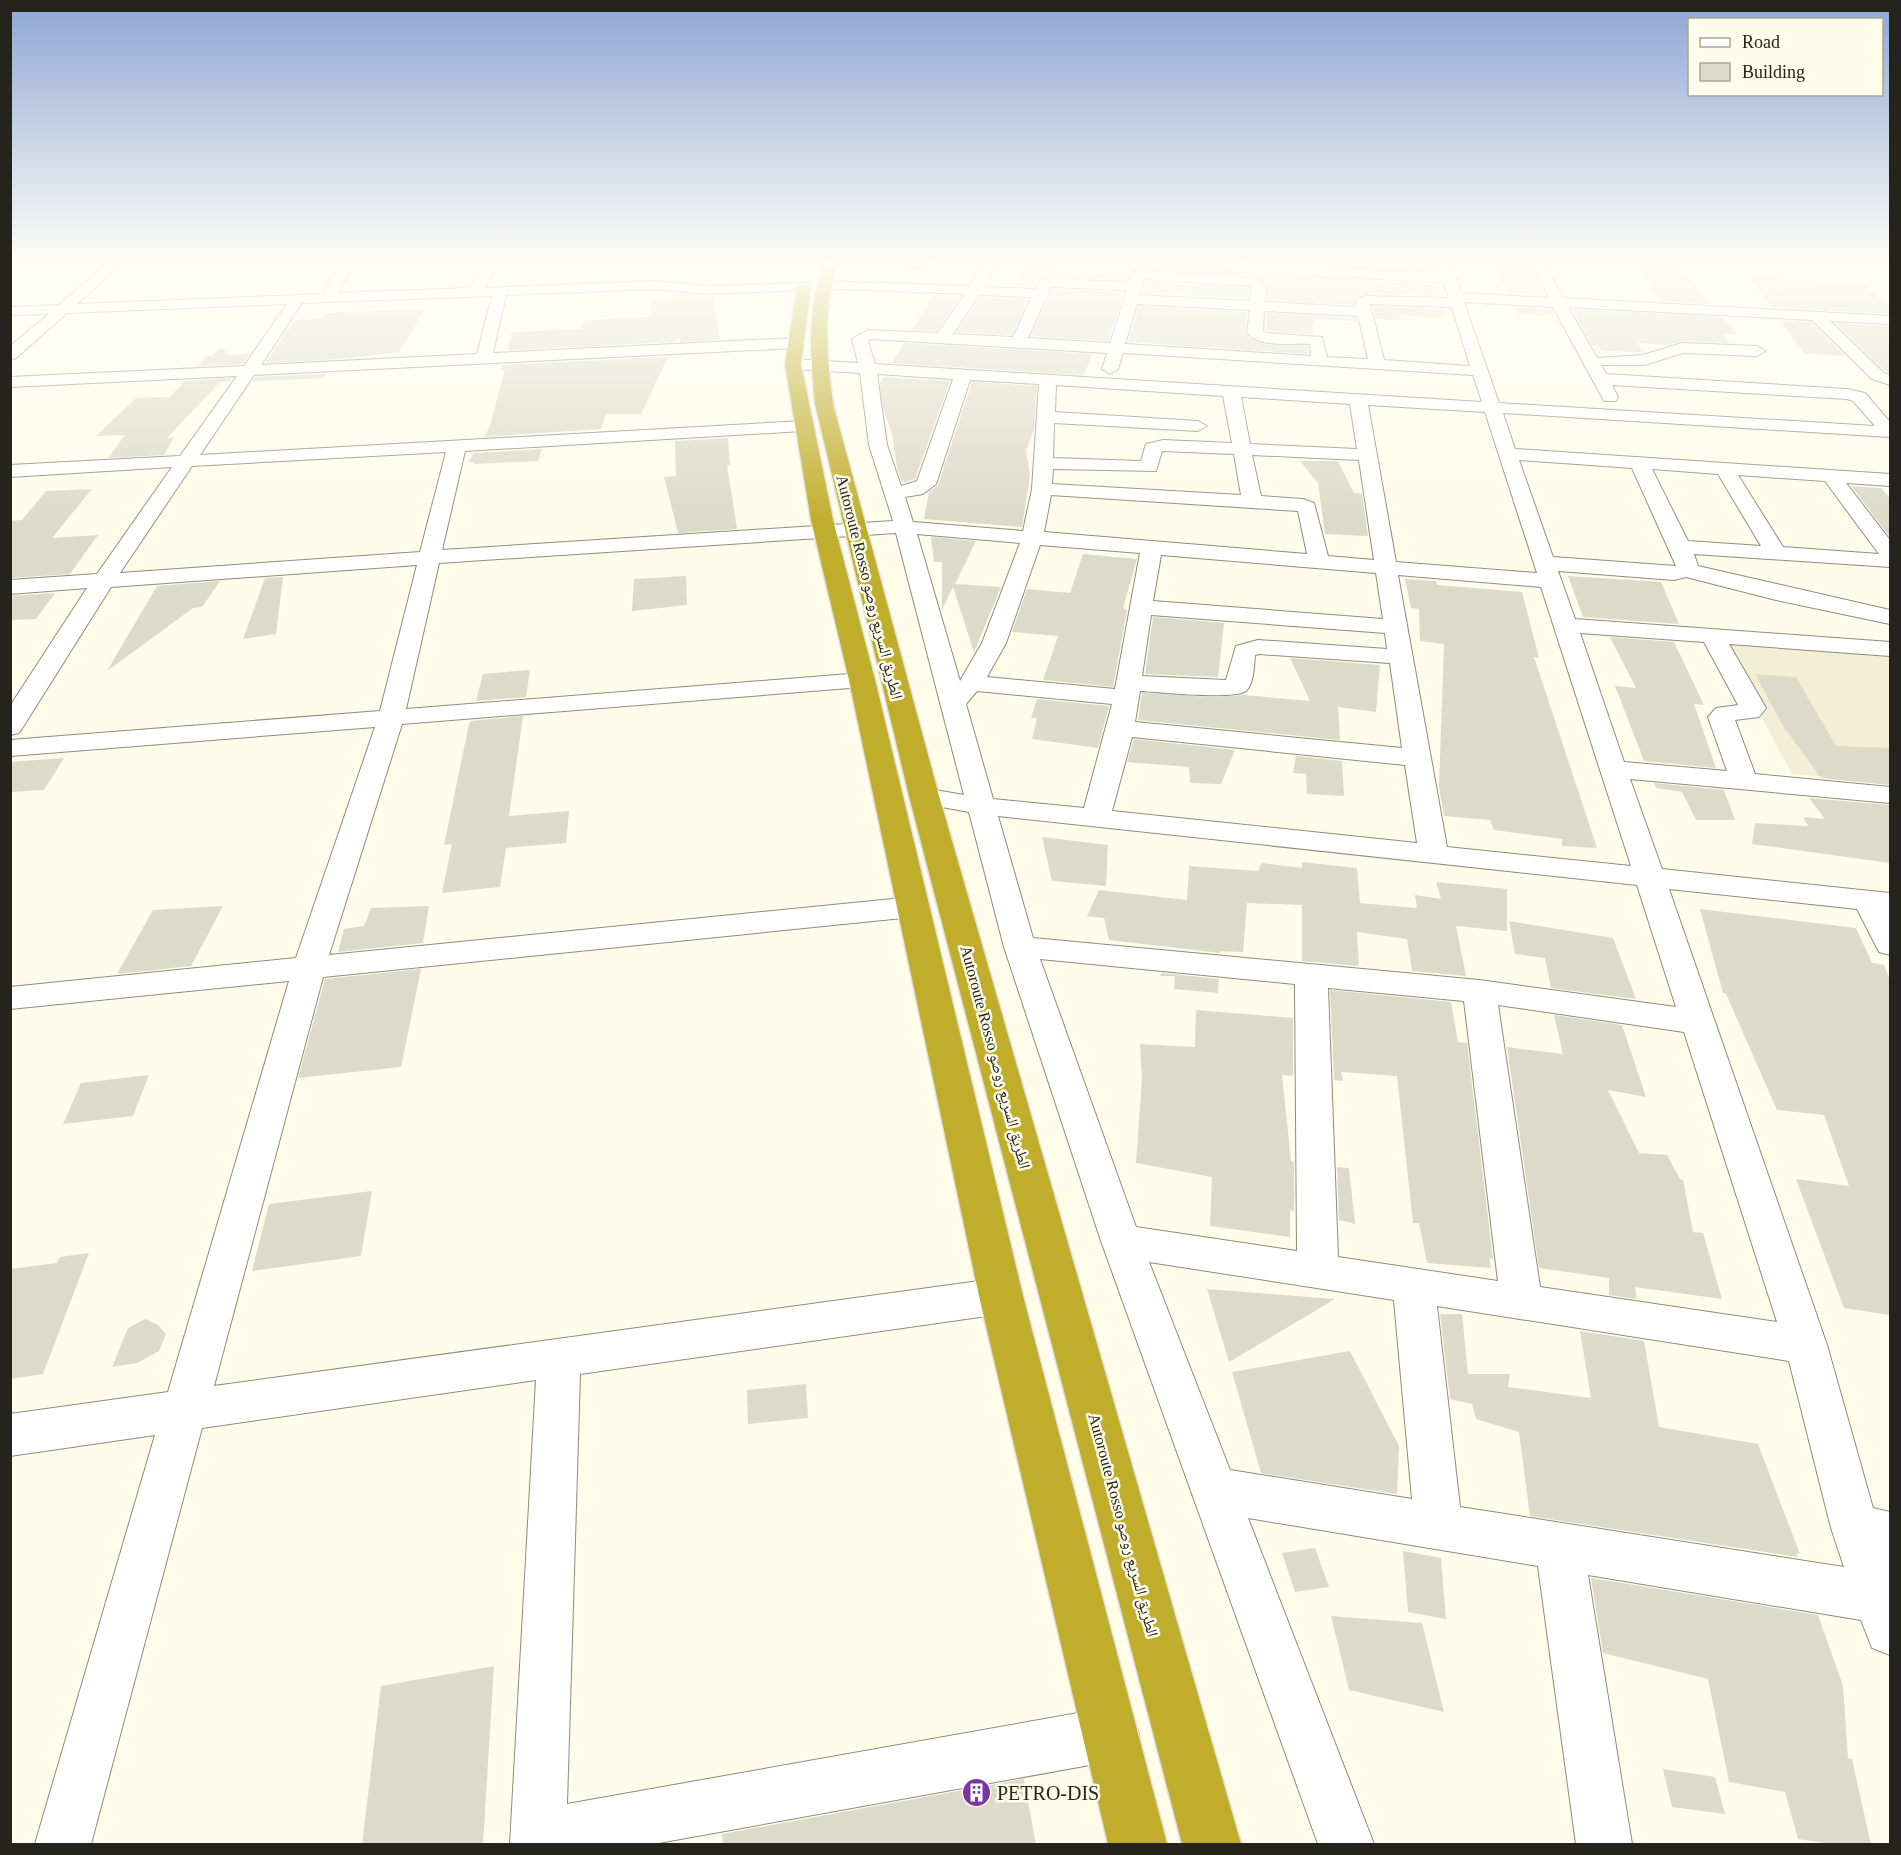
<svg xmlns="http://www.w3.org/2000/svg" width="1901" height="1855" viewBox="0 0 1901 1855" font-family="'Times New Roman','Noto Naskh Arabic',serif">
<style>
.built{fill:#f3efd6}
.building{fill:#dcdac8}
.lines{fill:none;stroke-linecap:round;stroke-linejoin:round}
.street-casing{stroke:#8f8c7c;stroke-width:2}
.highway-casing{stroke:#e0e0df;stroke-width:3}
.street{fill:#fff;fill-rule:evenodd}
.highway{fill:#c1ad2c;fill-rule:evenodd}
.labels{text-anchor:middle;stroke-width:5;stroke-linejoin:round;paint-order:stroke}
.street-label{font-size:16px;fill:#24231c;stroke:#fffcea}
.near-poi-label{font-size:20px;fill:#24231c;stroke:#fffcea;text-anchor:start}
</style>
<rect width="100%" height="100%" fill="#fffcea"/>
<polygon class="built" points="1718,636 1890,649 1890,782 1792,774"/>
<g class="building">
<polygon points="1192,263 1229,263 1224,269 1233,274 1438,284 1440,296 1365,294 1356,297 1354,305 1267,300 1267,283 1255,276 1154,270 1155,267 1191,269"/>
<polygon points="1497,263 1529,265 1545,296 1508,293 1497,272 1501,272"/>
<polygon points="1640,263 1676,263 1711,304 1658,301"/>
<polygon points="1030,269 1103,273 1130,274 1128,280 1046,277 1039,279 1035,287 1015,286 1023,270"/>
<polygon points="1750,277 1864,284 1890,307 1890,314 1771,307"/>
<polygon points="1146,281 1249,288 1248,299 1142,293"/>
<polygon points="1052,289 1124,292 1108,341 1031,336"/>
<polygon points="674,293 713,296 720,340 680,342 678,337 675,342 508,350 512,332 582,329 582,321 652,316 651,301 670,300"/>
<polygon points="933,295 961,296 937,331 912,330"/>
<polygon points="980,297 1029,299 1012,335 957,332"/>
<polygon points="1139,306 1247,312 1245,333 1251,339 1268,345 1308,346 1308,354 1128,342"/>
<polygon points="1373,306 1442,309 1444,318 1400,315 1402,320 1376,319"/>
<polygon points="1515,307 1552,309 1555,316 1518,314"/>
<polygon points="425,309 399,352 341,359 265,363 295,320 323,319 327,313"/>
<polygon points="1572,309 1722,317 1737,334 1722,334 1729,343 1682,341 1667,345 1637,343 1645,352 1602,351 1598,345 1592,345"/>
<polygon points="1266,313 1356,318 1357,321 1315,319 1312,334 1267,331"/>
<polygon points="1781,321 1811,322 1845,356 1804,353"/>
<polygon points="1836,324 1890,326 1890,373 1885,371"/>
<polygon points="904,343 1092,354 1084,375 892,363"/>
<polygon points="221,347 229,355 249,354 243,364 198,366 206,356 212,356"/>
<polygon points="668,357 641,414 606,414 601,429 484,437 490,426 505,370 501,370 503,365"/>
<polygon points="326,374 324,378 253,381 255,377"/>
<polygon points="884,377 950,381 915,479 905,482 902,482 897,467 892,434 884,411 880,383"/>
<polygon points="232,378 230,381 220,382 167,438 174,437 164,455 108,458 125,435 96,436 136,398 170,397 185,381"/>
<polygon points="972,382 1037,386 1034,430 1026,450 1030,476 1022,527 924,519 929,492 938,485"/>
<polygon points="728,438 730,465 727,465 737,529 678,533 664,477 676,476 675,441"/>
<polygon points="542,449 538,461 474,464 475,462 468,462 474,453"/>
<polygon points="1300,461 1338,461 1354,493 1362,494 1368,536 1325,534 1318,483"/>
<polygon points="1851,486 1881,488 1890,498 1890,537"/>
<polygon points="92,489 52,538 98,535 70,574 10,578 10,521 22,520 46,491"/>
<polygon points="931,537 976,541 955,584 1001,587 974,652 953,587 942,610 942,562 934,562"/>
<polygon points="1083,554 1137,559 1123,608 1127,610 1113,687 1043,680 1058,636 1012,632 1027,589 1070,593"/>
<polygon points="686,576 687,605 632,611 634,579"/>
<polygon points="1568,576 1661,582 1679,624 1583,617"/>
<polygon points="283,577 276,634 243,639 265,578"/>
<polygon points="1405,579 1436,581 1437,585 1522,592 1539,658 1534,657 1597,848 1562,846 1562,839 1494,830 1490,820 1444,816 1439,788 1444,644 1420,641 1419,609 1411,608"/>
<polygon points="220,581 202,607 193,608 107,671 157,586"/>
<polygon points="55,593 36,619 10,620 10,596"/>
<polygon points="1153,617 1224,623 1218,677 1145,674"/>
<polygon points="1610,637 1674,642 1704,705 1694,704 1716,768 1644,761 1615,686 1636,688"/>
<polygon points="1290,658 1380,665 1376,712 1338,707 1340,740 1138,720 1142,693 1212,697 1243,695 1310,701"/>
<polygon points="530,670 526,697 476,701 483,674"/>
<polygon points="1755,674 1796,677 1836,746 1890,748 1890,785 1821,778 1783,726"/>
<polygon points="1037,699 1109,706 1098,748 1032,739 1037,718 1031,718"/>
<polygon points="523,716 509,816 569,811 566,843 506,848 500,887 442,893 452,844 444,845 469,724 471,721"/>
<polygon points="1134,739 1235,750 1221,784 1190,783 1189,767 1127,762"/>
<polygon points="1296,756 1342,761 1344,796 1307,794 1306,774 1293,773"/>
<polygon points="64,758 44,790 10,792 10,762"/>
<polygon points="1654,783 1724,790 1735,820 1696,820 1682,792 1656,788"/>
<polygon points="1809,798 1890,805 1890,863 1752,844 1755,823 1808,826 1803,817 1825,819"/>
<polygon points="1042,837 1108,845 1106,886 1052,881"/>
<polygon points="1302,862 1357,868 1360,903 1417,908 1415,895 1441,899 1436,882 1507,889 1507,931 1456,926 1466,976 1412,971 1407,939 1357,932 1359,966 1302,961 1302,905 1247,903 1243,952 1220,951 1220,953 1109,940 1104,918 1087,916 1099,890 1187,900 1189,866 1258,871 1262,863 1302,868"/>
<polygon points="223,906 191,966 117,974 153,910"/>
<polygon points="429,906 423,943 338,952 344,929 364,926 371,908"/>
<polygon points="1700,909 1856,928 1872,963 1884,965 1890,980 1890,1315 1844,1308 1796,1179 1849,1186 1824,1115 1777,1110 1726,994 1723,993"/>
<polygon points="1509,921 1613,938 1636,999 1551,988 1545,958 1515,954"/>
<polygon points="421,969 401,1067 298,1078 325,979"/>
<polygon points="1162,973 1219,979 1218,993 1174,989 1175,976 1160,976"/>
<polygon points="1330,990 1451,1002 1458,1042 1467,1043 1493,1259 1489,1258 1491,1268 1427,1263 1419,1223 1413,1223 1397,1076 1341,1072 1343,1081 1334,1080"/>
<polygon points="1196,1010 1293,1018 1293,1076 1282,1075 1291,1161 1294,1162 1294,1211 1290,1210 1290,1237 1210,1226 1212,1177 1136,1163 1142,1078 1140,1044 1195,1047"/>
<polygon points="1554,1015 1622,1025 1646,1097 1608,1090 1639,1153 1667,1155 1680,1179 1683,1180 1693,1232 1703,1233 1722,1299 1635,1287 1637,1299 1609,1295 1609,1278 1539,1268 1507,1047 1563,1054"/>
<polygon points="149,1075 133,1116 63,1124 81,1083"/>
<polygon points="1337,1167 1349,1168 1355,1224 1339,1220"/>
<polygon points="372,1191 361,1256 252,1271 269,1204"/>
<polygon points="89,1253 43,1374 10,1379 10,1269 57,1263 60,1257"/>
<polygon points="1207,1289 1335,1299 1229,1362"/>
<polygon points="1440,1314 1462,1314 1468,1374 1510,1374 1508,1387 1591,1398 1580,1331 1644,1341 1659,1427 1758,1444 1800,1554 1796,1553 1798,1557 1530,1516 1519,1432 1476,1419 1472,1404 1450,1399"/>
<polygon points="145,1319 158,1325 166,1334 159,1351 137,1363 112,1367 128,1328"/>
<polygon points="1350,1351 1399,1446 1397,1494 1261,1473 1232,1372"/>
<polygon points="806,1384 808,1418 748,1424 747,1390"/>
<polygon points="1315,1548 1329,1587 1295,1592 1282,1553"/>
<polygon points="1403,1551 1441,1558 1446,1619 1408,1612"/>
<polygon points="1591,1578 1818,1615 1843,1686 1848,1758 1852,1759 1871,1845 1838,1845 1798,1839 1785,1792 1729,1782 1708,1679 1603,1653"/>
<polygon points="1331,1616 1422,1623 1444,1712 1349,1690"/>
<polygon points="494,1666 483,1845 362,1845 381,1686"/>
<polygon points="1663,1769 1715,1777 1725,1814 1672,1807"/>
<polygon points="1024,1779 1036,1845 723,1845 722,1834"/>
</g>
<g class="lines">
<defs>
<g id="street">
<path d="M108 263H122L77 304 323 294 341 263H354L338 293 470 288 485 263H498L485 288 653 281 708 286 809 283V289L804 290 708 294 653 289 506 295 493 353 796 338 804 343 796 348 254 375 200 455 803 421 812 426 803 431 465 451 442 550 893 521 869 445 860 373 793 369 785 364 793 359 858 363 852 339 868 330 938 333 965 294 819 288V282L824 281 970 286 982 263H995L984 287 1036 289 1041 280 1046 279 1129 282 1133 272 1138 271 1255 278 1266 285 1265 302 1356 307 1357 299 1365 296 1449 298 1443 282 1233 272 1226 268 1233 264 1441 273 1437 263H1451L1461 293 1549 298 1531 263H1544L1563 298 1890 316V324L1830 321 1884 373 1890 375V385L1872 379 1812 320 1568 307 1597 358 1643 355 1682 343 1757 346 1765 351 1757 356 1683 353 1644 365H1601L1606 374 1847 389 1865 393 1890 422V437L1503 413 1515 449 1890 474V486L1846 483 1890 540V567L1694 554 1698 566 1890 610V624L1776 600 1686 577 1674 580 1558 571 1575 619 1890 642V656L1729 644 1766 708 1759 717 1735 720 1755 774 1890 787V803L1630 779 1662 869 1890 893V955L1879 952 1857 909 1669 889 1827 1345 1873 1508 1890 1512V1655L1872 1648 1861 1620 1588 1575 1632 1844H1576L1538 1566 1248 1518 1374 1844H1318L1101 1241 1004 947 969 812 914 802 910 796 914 790 924 788 964 795 896 533 439 563 406 709 862 673 871 675 874 680 871 685 862 687 402 724 329 955 913 897 924 900 928 907 924 914 913 917 323 977 214 1386 1001 1278 1016 1284 1022 1296 1016 1308 1001 1314 580 1374 567 1804 1112 1707 1131 1715 1139 1734 1131 1753 1112 1761 653 1844H510L536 1380 202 1428 91 1844H35L155 1435 10 1456V1414L168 1392 289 981 10 1009V987L296 958 375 727 10 756V740L380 711 417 565 111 587 23 727 19 733 10 735V706L87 588 10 594V580L97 574 172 467 10 477V465L180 456 237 376 10 387V377L244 366 287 304 67 313 16 358 10 360V346L49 314 10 315V307L59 305ZM1144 279 1251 286 1250 301 1139 295ZM1051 287 1127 290 1110 343 1028 338ZM979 295 1032 297 1013 337 953 334ZM492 296 477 354 261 365 302 303ZM1464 302 1553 307 1604 401H1616L1618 397 1612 385 1847 399 1853 401 1875 426 1499 403ZM1137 304 1250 310 1247 333C1260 348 1292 343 1310 344L1311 356 1125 344ZM1370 304 1452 307 1470 366 1384 360ZM1264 311 1358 316 1368 359 1327 357 1322 337 1266 333 1263 331ZM871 339 1107 353 1102 369 1110 374 1118 369 1123 353 1473 375 1482 402 875 364 868 341ZM877 374 953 379 917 481 901 486 887 445ZM970 380 1039 384 1032 489 1023 531 913 522 905 497 923 494 936 484ZM1056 385 1223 396 1232 443 1163 440 1146 444 1141 461 1053 458 1054 423 1198 431 1207 426 1198 421 1055 412ZM1241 397 1350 404 1357 449 1250 444ZM1368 405 1485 412 1537 573 1396 562ZM1162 451 1234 454 1241 495 1052 484 1053 469 1156 471ZM446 452 420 552 120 573 192 466ZM1252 455 1359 460 1374 560 1328 556 1314 503 1303 499 1261 496ZM1519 460 1632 468 1676 566 1553 557ZM1652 469 1718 474 1761 546 1688 541ZM1738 475 1825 481 1879 554 1783 547ZM1051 495 1298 511 1307 554 1044 532ZM917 534 1020 543 982 643 960 681ZM1040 545 1140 553 1115 689 987 677 1006 643ZM1161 555 1376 573 1383 619 1153 601ZM1398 575 1541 587 1631 866 1447 847ZM1151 615 1385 633 1387 649 1258 640 1236 646 1226 680 1142 676ZM1580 633 1704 642 1738 705 1716 708 1708 717 1727 771 1624 762ZM1259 654 1390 663 1402 748 1135 722 1140 691C1158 692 1234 700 1246 691 1254 684 1254 665 1255 655ZM977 691 1112 704 1084 808 993 799 966 704ZM1132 737 1405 765 1417 843 1112 811ZM998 816 1637 885 1676 1007 1479 980 1033 938ZM1040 959 1295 984 1297 1251 1136 1227ZM1328 988 1464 1001 1498 1281 1338 1257ZM1498 1005 1684 1032 1777 1322 1540 1287ZM1149 1262 1394 1300 1412 1499 1230 1470ZM1437 1306 1789 1361 1831 1528 1844 1567 1460 1507Z"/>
<path d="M893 263H934C926 270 901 270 893 263Z"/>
</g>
<g id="highway">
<path d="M824 263H838C822 310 827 356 833 404L939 796 1241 1844H1182L909 796 815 404C810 356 807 309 824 263Z"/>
<polygon points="804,284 811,288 801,364 833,520 875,680 1023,1296 1167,1844 1108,1844 979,1296 849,680 811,520 785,364 797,288"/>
</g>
</defs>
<use href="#street" class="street-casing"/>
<use href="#highway" class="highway-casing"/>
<use href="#street" class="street"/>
<use href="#highway" class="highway"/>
</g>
<linearGradient id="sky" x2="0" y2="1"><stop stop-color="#8da6d4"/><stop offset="0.5" stop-color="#fffef6"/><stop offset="1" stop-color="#fffef6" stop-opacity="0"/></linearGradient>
<rect width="1901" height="523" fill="url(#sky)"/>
<defs>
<symbol id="building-disc" viewBox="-11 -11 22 22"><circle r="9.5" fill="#7a35a9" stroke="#fffcea"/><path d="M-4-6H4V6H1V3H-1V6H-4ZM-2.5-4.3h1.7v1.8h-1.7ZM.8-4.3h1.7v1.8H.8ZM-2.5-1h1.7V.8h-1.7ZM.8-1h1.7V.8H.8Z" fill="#fff"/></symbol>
</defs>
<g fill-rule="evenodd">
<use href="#building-disc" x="960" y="1776" width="33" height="33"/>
</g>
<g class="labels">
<g class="street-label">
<text transform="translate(870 587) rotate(76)" y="6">Autoroute Rosso الطريق السريع روصو</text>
<text transform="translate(996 1057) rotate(75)" y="6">Autoroute Rosso الطريق السريع روصو</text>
<text transform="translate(1124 1525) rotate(75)" y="6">Autoroute Rosso الطريق السريع روصو</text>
</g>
<g class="near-poi-label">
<text x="997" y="1800">PETRO-DIS</text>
</g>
</g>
<rect width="1901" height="1855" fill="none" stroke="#24231c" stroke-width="24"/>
<rect x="1688" y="18" width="195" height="78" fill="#fffcea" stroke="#a7a598" stroke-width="1.5"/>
<rect x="1700" y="38" width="30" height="9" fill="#ffffff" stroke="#a7a598" stroke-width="1.5"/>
<text x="1742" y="48" font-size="18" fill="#24231c">Road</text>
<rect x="1700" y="63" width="30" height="18" fill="#dcdac8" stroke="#a7a598" stroke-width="1.5"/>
<text x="1742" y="78" font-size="18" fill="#24231c">Building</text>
</svg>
